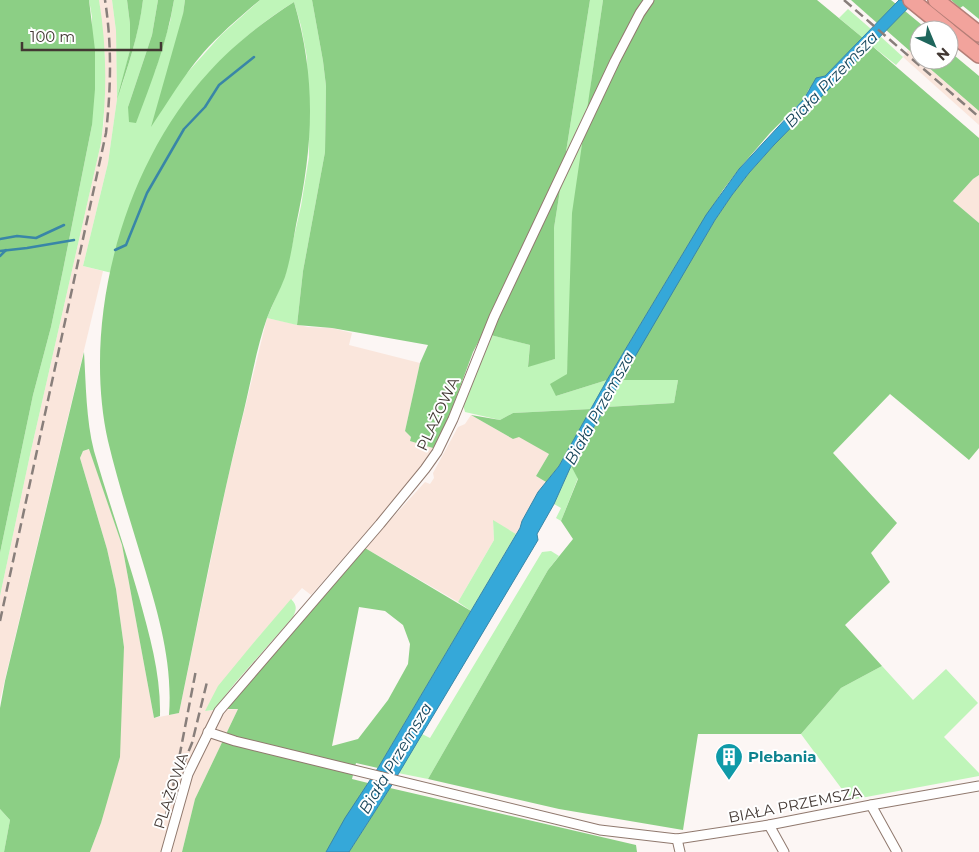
<svg xmlns="http://www.w3.org/2000/svg" width="979" height="852" viewBox="0 0 979 852" font-family="Montserrat,sans-serif">
<style>
.built{fill:#fae6dc}
.green{fill:#bff5b9}
.forest{fill:#8ccf85;fill-rule:evenodd}
.water{fill:#35a8d9;stroke:#3986a7}
.lines{fill:none;stroke-linecap:round;stroke-linejoin:round}
.stream{stroke:#3986a7;stroke-width:2.5}
.minor-casing{stroke:#90796e;stroke-width:11}
.motorway-casing{stroke:#b47e77;stroke-width:18}
.minor{stroke:#fff;stroke-width:9}
.motorway{stroke:#f2a39c;stroke-width:15}
.rail{stroke:#887f7b;stroke-width:2.5;stroke-dasharray:10 5;stroke-linecap:butt}
.labels{text-anchor:middle;stroke-width:4;stroke-linejoin:round;paint-order:stroke}
.street-label{font-size:15px;fill:#423833;stroke:#fff}
.culture-label{font-size:15px;font-weight:bold;fill:#0d838f;stroke:#fff;text-anchor:start}
.water-label{font-size:16px;font-style:italic;fill:#1a485d;stroke:#fff}
</style>
<rect width="100%" height="100%" fill="#fcf6f4"/>
<g class="built">
<polygon points="99,0 112,0 116,31 117,99 108,163 83,266 103,271 0,700 0,596 30,455 101,143 104,121 105,58"/>
<polygon points="908,50 979,111 979,125 903,57"/>
<polygon points="979,175 979,223 953,201 973,179"/>
<polygon points="267,318 308,327 332,328 352,333 349,345 420,363 405,431 411,437 410,441 433,448 417,474 311,595 302,588 255,641 205,711 238,709 195,799 182,852 90,852 101,823 124,647 116,589 107,549 80,458 83,451 90,449 122,545 154,718 179,713 228,477"/>
<polygon points="471,415 513,439 519,436 549,454 536,476 546,482 538,492 522,521 520,528 516,534 493,521 494,540 458,602 365,548 425,482 430,484 434,478 433,473 458,427 465,424"/>
</g>
<g class="green">
<path d="M89 0H99C107 47 107 96 101 143L30 455 0 596V553L33 395 51 327 63 270 92 125V17Z"/>
<path d="M112 0H127L130 24V50L120 91C130 61 139 31 143 0H158L152 35 128 107 155 71 170 22 174 0H185L183 14 187 73 221 35 260 0H312L323 61 326 86 325 152 303 271 297 325 267 318 285 276 301 206 309 157 307 58 301 26 294 2C255 26 220 58 191 94L112 273 83 266 108 163 117 99 116 31Z"/>
<polygon points="590,0 603,0 591,83 567,374 556,396 607,380 591,409 513,413 500,420 465,412 463,405 491,335 530,345 528,366 555,359 554,228"/>
<polygon points="848,9 871,29 863,38 839,18"/>
<polygon points="880,36 903,57 896,65 871,45"/>
<polygon points="620,380 678,380 674,403 606,407"/>
<polygon points="571,466 578,478 561,521 556,518 561,508 554,504"/>
<polygon points="493,520 516,534 471,611 458,602 494,540"/>
<polygon points="551,551 559,556 548,570 428,779 398,773 422,734 430,738 542,552"/>
<path d="M291 599C298 606 296 610 293 617L235 683 214 710 205 711 218 686 255 641Z"/>
<polygon points="882,666 913,700 946,669 978,703 944,737 979,773 979,776 850,800 801,734 841,688"/>
<polygon points="0,809 10,820 4,852 0,852"/>
</g>
<g class="forest">
<polygon points="0,0 89,0 95,50 95,89 92,125 63,270 51,327 33,395 0,553"/>
<path d="M127 0H143C139 34 128 67 117 99L130 50V24Z"/>
<path d="M158 0H174C167 43 151 83 136 123L129 122 128 107 152 35Z"/>
<path d="M185 0H260C241 16 220 34 203 53 183 76 168 102 151 127L183 14Z"/>
<polygon points="312,0 590,0 554,228 555,359 528,367 530,345 483,333 473,352 446,425 433,448 410,441 411,437 405,431 420,363 428,345 332,328 297,325 303,271 325,152 326,86 323,61"/>
<polygon points="603,0 817,0 863,38 825,76 809,89 804,99 770,133 739,169 723,190 688,245 607,380 556,396 550,384 567,374 572,213"/>
<polygon points="851,0 891,0 896,4 877,23"/>
<polygon points="951,0 979,0 979,19 963,6 960,8"/>
<path d="M294 2C317 80 313 147 296 225 293 242 290 261 285 277 280 291 272 304 267 318 257 346 251 381 244 410 219 510 200 612 179 713L169 715C173 662 158 613 143 563 131 523 118 483 108 441 81 319 124 164 209 72 233 45 264 21 294 2Z"/>
<polygon points="905,11 928,30 919,30 919,59 886,30"/>
<polygon points="871,45 979,138 979,175 973,179 953,201 979,223 979,448 969,460 890,394 833,453 897,523 871,553 890,582 845,625 882,666 841,688 801,734 698,734 683,830 559,809 428,779 548,570 573,539 561,521 578,479 571,466 606,407 674,403 678,380 620,380 715,220 732,195 749,173 774,145"/>
<polygon points="949,51 979,76 979,111 920,60 949,60"/>
<path d="M84 352C86 385 86 419 94 451 108 500 125 548 139 597 150 637 161 675 160 716L154 718 122 545 89 449 83 451 80 458 107 549 116 589 124 647 120 757 101 823 90 852H4L10 820 0 809V708L5 681Z"/>
<polygon points="591,409 559,466 546,482 536,476 549,454 519,437 513,439 471,415 500,420 513,413"/>
<path d="M365 548 471 611 378 768 356 763 352 779 368 783 326 852H182L195 799 238 709H226ZM359 607 385 611 403 625 410 644 408 664 388 700 358 739 332 746Z"/>
<polygon points="390,788 636,845 637,852 349,852"/>
</g>
<polygon class="water" points="899,0 916,0 774,145 749,173 732,195 715,220 571,466 554,504 537,534 538,540 390,788 349,852 326,852 345,818 378,768 520,528 522,521 538,492 559,466 607,380 706,215 739,169 804,99 816,78 825,76"/>
<g class="lines">
<g class="stream">
<polyline points="0,239 17,236 36,238 64,225"/>
<polyline points="115,250 126,245 147,193 184,129 205,107 219,85 254,57"/>
<polyline points="0,251 27,248 74,240"/>
<polyline points="0,256 6,250"/>
</g>
<defs>
<g id="minor">
<polyline points="208,732 235,741 600,830 677,839 769,825 871,805 979,786"/>
<polyline points="871,805 897,852"/>
<polyline points="769,825 784,852"/>
<polyline points="677,839 680,852"/>
<polyline points="166,852 188,774 219,711 380,524 425,469 437,452 453,419 494,317 615,61 640,13 649,0"/>
</g>
<g id="motorway">
<polyline points="911,0 948,30"/>
<polyline points="936,0 979,34"/>
<polyline points="949,31 979,55"/>
</g>
</defs>
<use href="#minor" class="minor-casing"/>
<use href="#motorway" class="motorway-casing"/>
<use href="#minor" class="minor"/>
<use href="#motorway" class="motorway"/>
<g class="rail">
<polyline points="844,0 979,117"/>
<path d="M0 621 106 133C111 88 112 45 105 0"/>
<polyline points="183,765 192,743 207,682"/>
<polyline points="166,815 176,774 196,670"/>
</g>
</g>
<defs>
<symbol id="building-pin" viewBox="-11 -11 22 30"><path d="M0 17L-7.5 6A9.5 9.5 0 1 1 7.5 6Z" fill="#0f9aa8" stroke="#fff"/><path d="M-4-6H4V6H1V3H-1V6H-4ZM-2.5-4.3h1.7v1.8h-1.7ZM.8-4.3h1.7v1.8H.8ZM-2.5-1h1.7V.8h-1.7ZM.8-1h1.7V.8H.8Z" fill="#fff"/></symbol>
</defs>
<g fill-rule="evenodd">
<use href="#building-pin" x="713" y="741" width="32" height="43"/>
</g>
<g class="labels">
<g class="street-label">
<text transform="translate(438 414) rotate(-65)" y="5">PLAŻOWA</text>
<text transform="translate(171 791) rotate(-72)" y="5">PLAŻOWA</text>
<text transform="translate(795 805) rotate(-11)" y="5">BIAŁA PRZEMSZA</text>
</g>
<g class="culture-label">
<text x="748" y="762">Plebania</text>
</g>
<g class="water-label">
<text transform="translate(831 79) rotate(-46)" y="6">Biała Przemsza</text>
<text transform="translate(599 408) rotate(-61)" y="6">Biała Przemsza</text>
<text transform="translate(395 758) rotate(-59)" y="6">Biała Przemsza</text>
</g>
</g>
<g transform="translate(934 45) rotate(136)"><circle r="24" fill="#ffffff" stroke="#b3afad"/>
<path d="M0-4L9 19L0 12L-9 19Z" fill="#1f665c"/>
<text y="-8" font-size="14" font-weight="bold" text-anchor="middle" fill="#423833">N</text>
</g>
<path d="M22 42v8h139v-8" fill="none" stroke="#423833" stroke-width="2.5"/>
<text x="30" y="42" font-size="15" fill="#423833" stroke="#ffffff" stroke-width="4" paint-order="stroke">100 m</text>
</svg>
